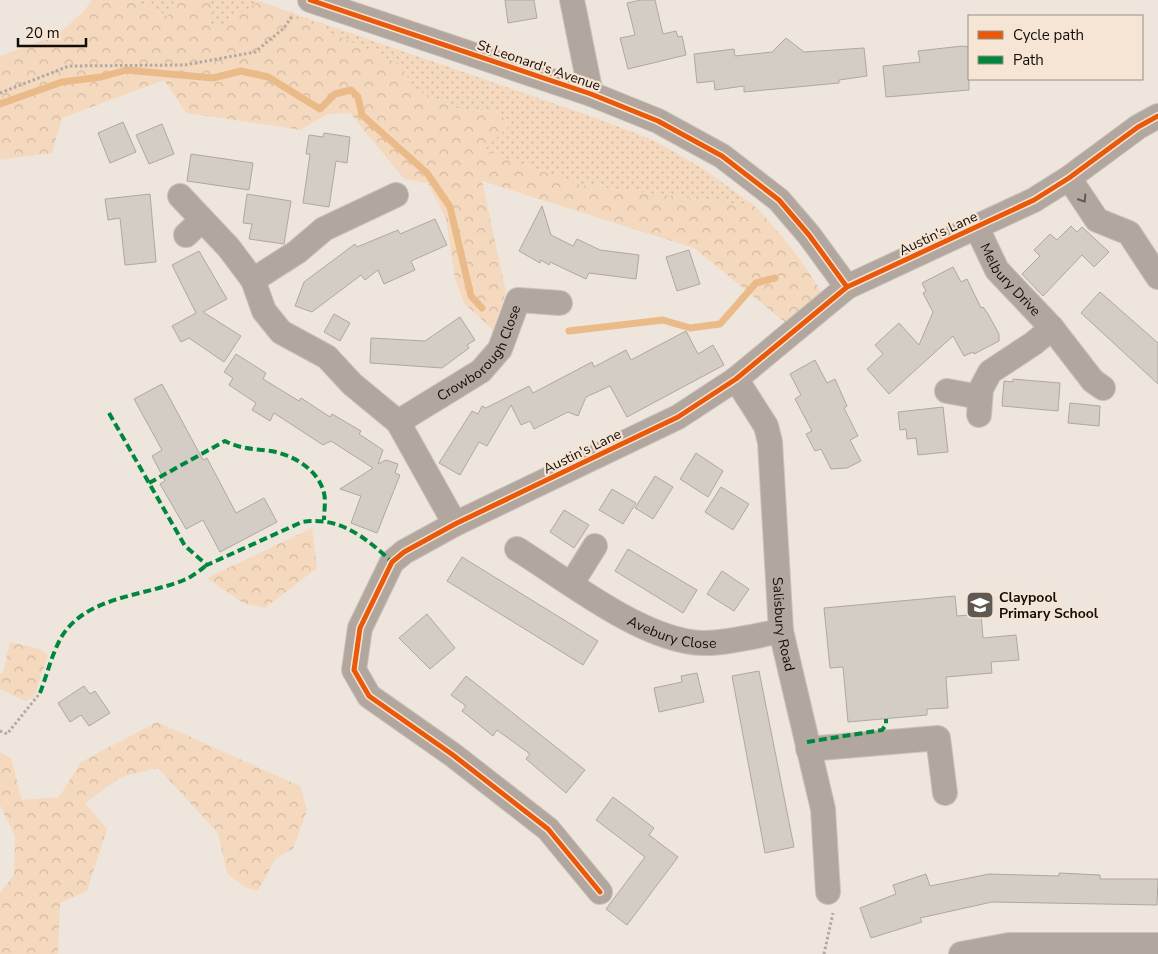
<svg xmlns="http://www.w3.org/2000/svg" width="1158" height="954" viewBox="0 0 1158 954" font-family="'Nunito Sans',sans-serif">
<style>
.grass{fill:url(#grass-dots)}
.forest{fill:url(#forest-crowns)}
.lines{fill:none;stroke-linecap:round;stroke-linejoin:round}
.stream{stroke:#eabb89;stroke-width:7}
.building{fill:#d4cdc6;stroke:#afa8a1}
.minor-casing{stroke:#c9c2bc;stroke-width:26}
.path{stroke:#b2aaa2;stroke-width:3;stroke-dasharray:2.5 2.5;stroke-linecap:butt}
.minor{stroke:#b1a79e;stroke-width:24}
.quiet{stroke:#00873e;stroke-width:4;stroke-dasharray:8 4;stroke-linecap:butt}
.cycleway-casing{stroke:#f6e4d4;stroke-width:8}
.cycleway{stroke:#e8590c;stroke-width:5}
.oneway{stroke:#625a53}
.labels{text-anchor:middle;stroke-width:4.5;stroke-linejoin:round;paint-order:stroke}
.street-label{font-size:14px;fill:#130d08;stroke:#f6e4d4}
.poi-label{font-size:14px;font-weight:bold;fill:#130d08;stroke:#f6e4d4;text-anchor:start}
</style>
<defs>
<pattern id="grass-dots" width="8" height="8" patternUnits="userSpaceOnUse" patternTransform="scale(1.25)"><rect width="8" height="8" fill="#f5d9be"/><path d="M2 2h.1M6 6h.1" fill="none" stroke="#d1b9a2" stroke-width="1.8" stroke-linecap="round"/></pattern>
<pattern id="forest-crowns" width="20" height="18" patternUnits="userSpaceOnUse" patternTransform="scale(1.25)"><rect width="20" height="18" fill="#f5d9be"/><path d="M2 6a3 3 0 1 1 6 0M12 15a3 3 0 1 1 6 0" fill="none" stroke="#d1b9a2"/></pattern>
</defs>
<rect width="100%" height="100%" fill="#eee5dc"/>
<g class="grass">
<polygon points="131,0 179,0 168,16"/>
<polygon points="203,0 255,0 596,118 653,140 702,168 755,206 581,185 483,150 509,125 497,111 466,112 414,89 399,64 209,25 213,5"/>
</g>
<g class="forest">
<path d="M92 0H131L168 16 179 0H203L213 4 209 25 219 27 260 1 400 64 414 89 466 112 497 111 510 125 484 150 581 185 755 206C781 234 804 262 823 295L786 323 694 248 482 181 506 292 493 330 464 303 455 278 446 219 428 183 404 179 350 113 327 114 301 130 186 113 164 80 62 118 52 153 0 160V56L57 35 83 12Z"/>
<polygon points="312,528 317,568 265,608 243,603 207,578"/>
<polygon points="10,642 40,649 48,655 34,697 25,701 0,689 0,674 3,673"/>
<polygon points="157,722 300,786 307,810 293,849 276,858 258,891 244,887 227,873 218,833 158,768 121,777 85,803 107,829 87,891 60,903 58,954 0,954 0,893 14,875 15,836 0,805 0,752 11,758 22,800 59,797 81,762"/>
</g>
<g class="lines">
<g class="stream">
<polyline points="0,104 62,82 101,77 126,70 213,78 241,71 268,77 320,109 335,94 351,90 358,97 362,115 427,173 450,207 471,296 482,308"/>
<polyline points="569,331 663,320 690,328 720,324 756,283 775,278"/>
</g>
</g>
<g class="building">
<polygon points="505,0 534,0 537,18 508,23"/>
<polygon points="641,0 655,0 663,34 676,31 678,37 682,36 686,55 628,69 620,38 635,35 627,3"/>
<polygon points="786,38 804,52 864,48 867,76 839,80 839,83 744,92 744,86 715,90 714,81 697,83 694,54 734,49 735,56 772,52"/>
<polygon points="962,46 969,47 969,90 886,97 883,66 920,62 918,51"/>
<polygon points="123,122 136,152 110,163 98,133"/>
<polygon points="162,124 174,154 149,164 136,135"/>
<polygon points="324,133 350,137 347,163 336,161 329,207 303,203 310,154 306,154 309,135 323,137"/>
<polygon points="191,154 253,163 249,190 187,181"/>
<polygon points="150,194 156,262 125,265 120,218 108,220 105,199"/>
<polygon points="247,194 291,201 284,244 249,239 252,224 243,223"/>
<polygon points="542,206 551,235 573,246 577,239 600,250 639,255 636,279 589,273 586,279 550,262 549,265 541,260 540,263 519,251"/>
<polygon points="435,219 447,245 411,261 415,270 384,284 378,270 365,280 361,275 312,312 295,306 304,282 355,244 357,247 398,230 400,234"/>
<polygon points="1071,226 1077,232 1082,227 1109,252 1094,267 1082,255 1043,296 1022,274 1040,256 1034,250 1050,234 1057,240"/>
<polygon points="689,250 700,284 677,291 666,257"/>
<polygon points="199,251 227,299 203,312 241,336 224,362 189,338 181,342 172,326 196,313 172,265"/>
<polygon points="953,267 961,282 967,279 981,308 983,307 988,314 999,334 999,341 974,354 973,352 964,356 953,336 889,394 867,369 883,354 875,345 899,323 919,345 933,312 923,293 926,291 922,283"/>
<polygon points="1100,292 1158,343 1158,384 1081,313"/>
<polygon points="334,314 350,323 340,341 324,332"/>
<polygon points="460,317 475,340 467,345 469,348 442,368 370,363 371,338 425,341"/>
<polygon points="686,331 698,354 713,345 724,365 627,417 610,386 586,397 578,416 568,412 534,429 530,421 521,425 511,405 487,446 479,442 460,475 439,463 472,411 478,414 482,406 486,408 529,386 533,393 592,362 594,367 626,350 631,360"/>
<polygon points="236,354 266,373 263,379 299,401 301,398 330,417 332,414 361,431 359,434 383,450 378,464 386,460 398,464 395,473 400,475 377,533 351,523 361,496 340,489 373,468 331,441 323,445 274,413 270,421 252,410 256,403 229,385 233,378 224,372"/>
<polygon points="815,360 827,383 835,379 847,406 844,408 858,436 850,440 861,461 847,468 831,469 821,449 815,451 806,434 812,431 795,399 801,395 790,374"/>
<polygon points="1013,379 1060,383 1058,411 1002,406 1004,381 1013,382"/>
<polygon points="162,384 203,460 207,458 236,513 264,498 277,522 220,552 203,520 186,529 160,484 165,481 152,456 162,450 134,399"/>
<polygon points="1070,403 1100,406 1099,426 1068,423"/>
<polygon points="943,407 948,452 918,455 916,438 907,439 906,429 900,430 898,412"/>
<polygon points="696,453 723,471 708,497 680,479"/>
<polygon points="655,476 673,487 653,519 635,508"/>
<polygon points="721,487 749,504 733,530 705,512"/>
<polygon points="612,489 636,503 623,524 599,510"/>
<polygon points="564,510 589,525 574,548 550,532"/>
<polygon points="628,549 697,590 683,613 615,571"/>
<polygon points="462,557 598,641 583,665 447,581"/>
<polygon points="722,571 749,589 734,611 707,594"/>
<polygon points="955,596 957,616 981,614 983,638 1016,635 1019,660 991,662 992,673 946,677 948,708 927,709 927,715 848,722 843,667 830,668 824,608"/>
<polygon points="427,614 455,648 430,669 399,638"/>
<polygon points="759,671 794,847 765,853 732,676"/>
<polygon points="697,673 704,702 659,712 654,688 682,682 681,676"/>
<polygon points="466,676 585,770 566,793 526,759 530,754 497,730 493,736 462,711 466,706 451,695"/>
<polygon points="84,686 90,694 95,691 110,713 89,726 81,715 70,722 58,703"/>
<polygon points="613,797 654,828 649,835 678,857 627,925 606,909 645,857 596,820"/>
<polygon points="1059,873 1100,875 1100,879 1158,879 1157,905 992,902 920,918 922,922 871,938 860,908 896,894 893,885 926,874 930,886 989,874 1059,876"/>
</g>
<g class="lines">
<defs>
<g id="minor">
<polyline points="310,0 591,94 658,121 722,156 779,200 809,235 847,287"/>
<polyline points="572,0 591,94"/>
<polyline points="1069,178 1097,220 1129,233 1158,277"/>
<polyline points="180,196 229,248 253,280 264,311 281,332 327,357 352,384 398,422 455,524"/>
<path id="s1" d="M977 228 997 270 1052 328 1093 381 1103 388"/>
<polyline points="186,235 202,220"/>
<polyline points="253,280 297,252 324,229 396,195"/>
<path id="s2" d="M736 379 766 426 770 442 781 631 823 809 828 892"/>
<polyline points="947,391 980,397"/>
<polyline points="979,415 981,389 990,372 1034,343 1052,328"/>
<path id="s3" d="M398 422 481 371 500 349 518 300 560 303"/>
<path id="s4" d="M517 549C567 580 643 641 702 643 724 644 759 635 781 631"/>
<polyline points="572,583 595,546"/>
<polyline points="808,749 938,738 945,793"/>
<polyline points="600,892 548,829 453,755 369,696 354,670 360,628 392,562 404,552 455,524 678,417 736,379 847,287 1034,200 1069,178 1138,127 1158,116"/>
<polyline points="961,954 1009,945 1158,945"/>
</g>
</defs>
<use href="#minor" class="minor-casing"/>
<g class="path">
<polyline points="0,93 69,66 185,65 255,52 284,28 293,15"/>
<polyline points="0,731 7,734 40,693"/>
<polyline points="824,954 833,913"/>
</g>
<use href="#minor" class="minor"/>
<g class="quiet">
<path d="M109 413 185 546 207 565 302 522C340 516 366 538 392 562"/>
<path d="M149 483 225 441C240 449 255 449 271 451 293 455 318 469 324 493 326 501 324 512 324 520"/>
<path d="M40 693C47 675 52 653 62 636 87 596 145 596 184 580 192 577 200 570 207 565"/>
<polyline points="807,742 882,730 886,725 886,719"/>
</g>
<defs>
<g id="cycleway">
<polyline points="310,0 591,94 658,121 722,156 779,200 809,235 847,287"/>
<polyline points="600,892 548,829 453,755 369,696 354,670 360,628 392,562 404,552 455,524 678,417 736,379 847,287 1034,200 1069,178 1138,127 1158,116"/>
</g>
</defs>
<use href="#cycleway" class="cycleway-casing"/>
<use href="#cycleway" class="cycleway"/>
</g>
<defs><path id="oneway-chevron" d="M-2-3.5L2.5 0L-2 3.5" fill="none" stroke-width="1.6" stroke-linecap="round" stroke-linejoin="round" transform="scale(1.25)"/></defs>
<use class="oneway" href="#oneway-chevron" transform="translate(1083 199) rotate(57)"/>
<defs>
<symbol id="school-square" viewBox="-11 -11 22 22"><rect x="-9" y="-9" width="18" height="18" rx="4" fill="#605952" stroke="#f6e4d4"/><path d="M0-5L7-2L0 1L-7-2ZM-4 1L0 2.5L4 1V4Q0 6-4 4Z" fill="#fff"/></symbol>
</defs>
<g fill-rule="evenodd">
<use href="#school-square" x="964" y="589" width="32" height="32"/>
</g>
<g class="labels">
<g class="street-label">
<text transform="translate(539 65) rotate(19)" y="5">St Leonard's Avenue</text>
<text transform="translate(938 233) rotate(-25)" y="5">Austin's Lane</text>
<text dy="5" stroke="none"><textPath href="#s1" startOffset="62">Melbury Drive</textPath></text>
<text dy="5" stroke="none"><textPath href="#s3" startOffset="110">Crowborough Close</textPath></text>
<text transform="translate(582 451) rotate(-26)" y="5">Austin's Lane</text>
<text dy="5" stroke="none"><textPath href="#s2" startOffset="255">Salisbury Road</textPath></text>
<text dy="5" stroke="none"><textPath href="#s4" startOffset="178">Avebury Close</textPath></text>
</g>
<g class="poi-label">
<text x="999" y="602">Claypool<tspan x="999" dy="16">Primary School</tspan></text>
</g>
</g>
<rect x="968" y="15" width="175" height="65" fill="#f6e4d4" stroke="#9b8e82"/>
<rect x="978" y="31" width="25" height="8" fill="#e8590c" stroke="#9b8e82"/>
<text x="1013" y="40" font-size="15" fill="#130d08">Cycle path</text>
<rect x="978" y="56" width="25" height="8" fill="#00873e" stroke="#9b8e82"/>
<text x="1013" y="65" font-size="15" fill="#130d08">Path</text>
<path d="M18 38v8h68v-8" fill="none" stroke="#130d08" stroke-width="2.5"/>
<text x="25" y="38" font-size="15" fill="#130d08" stroke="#f6e4d4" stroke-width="4" paint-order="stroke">20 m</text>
</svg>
